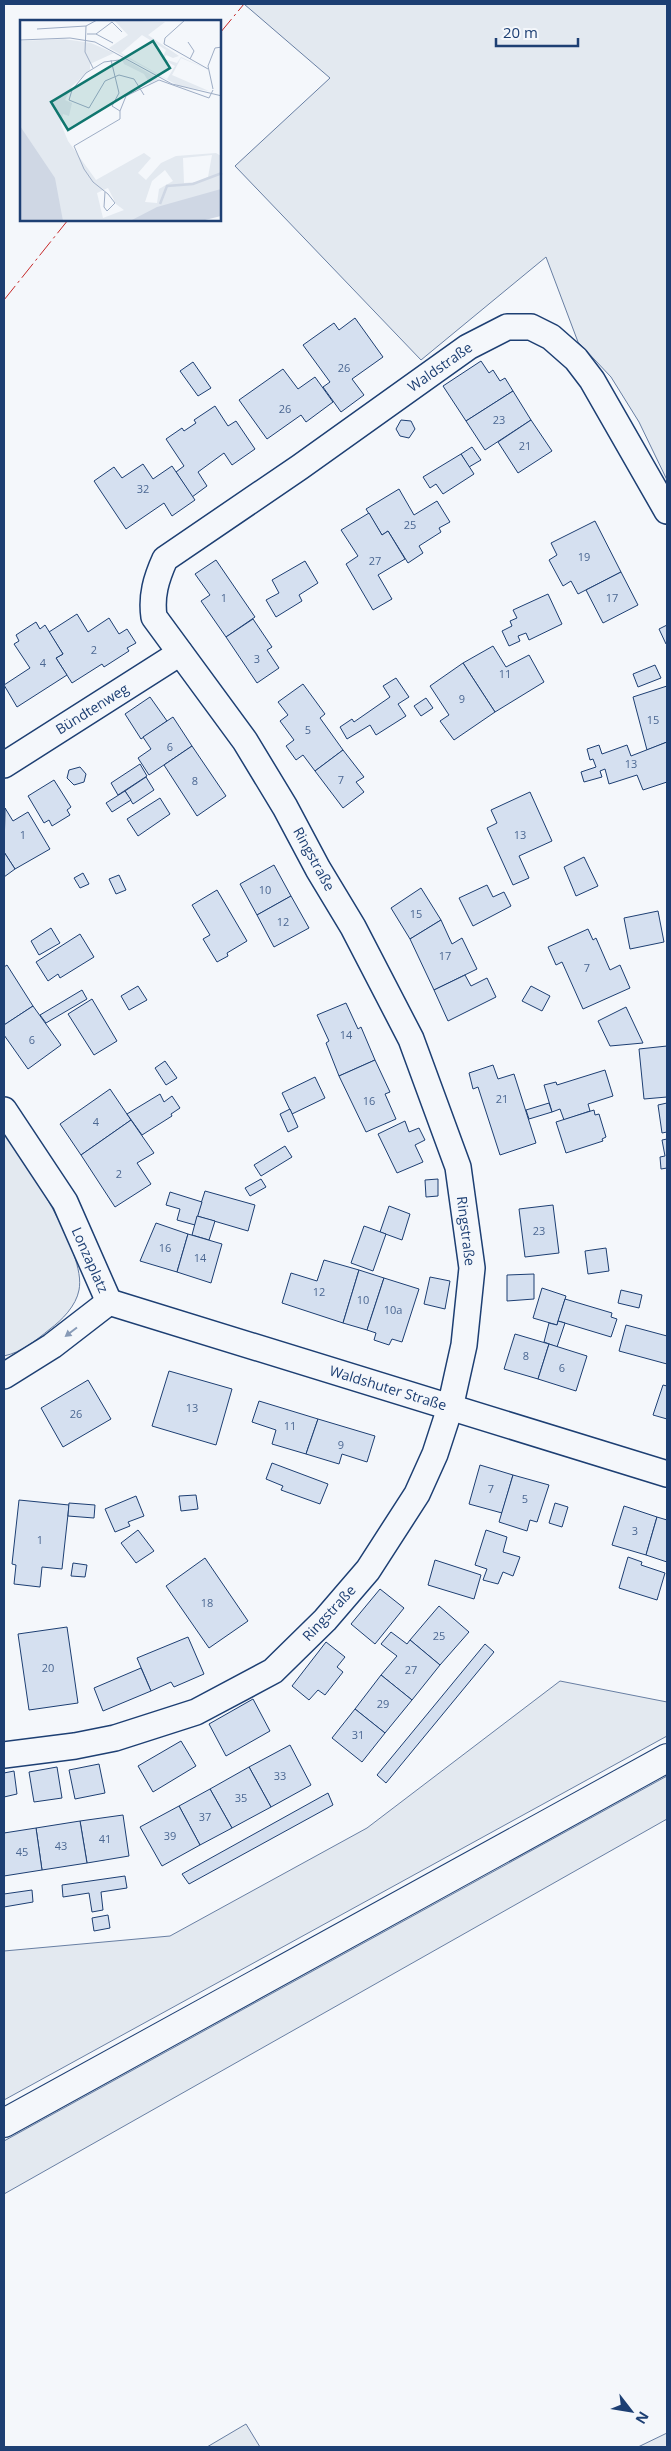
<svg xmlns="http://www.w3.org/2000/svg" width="671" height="2451" viewBox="0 0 671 2451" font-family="'Open Sans',sans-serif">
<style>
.green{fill:#e3e9f0;stroke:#687fa3}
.building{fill:#d5e0f0;stroke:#1d3f73}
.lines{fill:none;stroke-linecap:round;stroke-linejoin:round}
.minor-casing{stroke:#1d3f73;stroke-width:28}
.secondary-casing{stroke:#1d3f73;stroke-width:30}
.minor{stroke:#f4f7fb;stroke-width:25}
.secondary{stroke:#f4f7fb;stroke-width:28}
.power{stroke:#c62828;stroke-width:1;stroke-dasharray:18 4 2.5 4;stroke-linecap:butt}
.oneway{fill:#889bb7}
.labels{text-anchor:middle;stroke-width:4;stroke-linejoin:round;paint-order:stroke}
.number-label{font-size:11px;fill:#4b6792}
.street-label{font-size:14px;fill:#1d3f73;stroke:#f4f7fb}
.inset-river{fill:none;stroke:#cfd7e4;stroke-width:2.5}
.inset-road{fill:none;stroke:#9eadc5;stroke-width:1}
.view{fill:#0f766e;fill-opacity:0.15;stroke:#0f766e;stroke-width:2.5}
.inset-edge{fill:none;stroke:#1d3f73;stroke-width:2.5}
</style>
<rect width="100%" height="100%" fill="#f4f7fb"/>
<g class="green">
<polygon points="244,4 667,4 667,480 639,422 611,377 578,342 546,257 421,360 235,166 330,78"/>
<path d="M4 1129C24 1162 87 1252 79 1290 76 1306 62 1320 50 1329 35 1341 22 1352 4 1356Z"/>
<polygon points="560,1681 667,1702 667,1736 4,2100 4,1951 170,1936 367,1828"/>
<polygon points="667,1776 667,1819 4,2194 4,2141"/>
<polygon points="246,2424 260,2447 207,2447"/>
<polygon points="667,2433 667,2447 638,2447"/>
</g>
<g class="building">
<polygon points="355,318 383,357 352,379 364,395 341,412 323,387 330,382 303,345 334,323 339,330"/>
<polygon points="481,361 489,373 493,370 500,381 505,378 513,391 466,421 443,386"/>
<polygon points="193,362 211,388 198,396 180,371"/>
<polygon points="283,369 298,389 315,377 333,402 306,422 301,415 267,439 239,400"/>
<polygon points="513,391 531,420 485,450 466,421"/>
<polygon points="215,406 228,426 236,421 255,449 232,465 224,453 198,472 207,486 192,497 176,472 184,466 166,439 182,428 184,431 196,423 194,420"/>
<polygon points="401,420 411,421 415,429 409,438 400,436 396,429"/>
<polygon points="531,420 552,451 518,473 498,442"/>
<polygon points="472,447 481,460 469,467 461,454"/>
<polygon points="461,454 474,474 443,494 436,484 430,488 423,477"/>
<polygon points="143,464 153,479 172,466 195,500 172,516 164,503 126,529 94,481 114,467 122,478"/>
<polygon points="399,489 414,515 437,501 450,522 439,528 441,532 419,546 423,553 408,563 388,531 382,535 366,509"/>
<polygon points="369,513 382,535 388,531 405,559 378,575 392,599 373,610 346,564 358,556 341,530"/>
<polygon points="595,521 621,572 578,594 571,581 563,586 549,560 557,555 551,543"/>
<polygon points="216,560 255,617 226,637 201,601 210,595 195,574"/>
<polygon points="305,561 318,583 299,595 302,601 276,617 266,600 279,593 272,580"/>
<polygon points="621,572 638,605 603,623 586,590"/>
<polygon points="548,594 562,624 529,640 526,633 518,636 520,641 509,646 502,631 512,626 510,621 517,618 513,610"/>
<polygon points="77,614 88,632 109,618 119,634 127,629 136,643 127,648 129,651 104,667 102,664 72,683 56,658 63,654 49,632"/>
<polygon points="253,619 272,647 267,650 279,668 257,683 226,637"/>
<polygon points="36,622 40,629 45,625 63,654 56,658 67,675 17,707 4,685 30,668 14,644 19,641 16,635"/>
<polygon points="667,625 667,643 666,644 659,629"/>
<polygon points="493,646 506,667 529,655 544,682 495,712 463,663"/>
<polygon points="463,663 495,712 454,740 440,721 449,715 430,686"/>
<polygon points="655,665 661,678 638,687 633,674"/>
<polygon points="396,678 409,697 398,704 406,716 376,735 370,725 347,739 340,727 352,719 354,722 390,697 383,686"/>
<polygon points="303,684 325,714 320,718 343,750 315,771 303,755 296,760 286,746 294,740 280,721 288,715 278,702"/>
<polygon points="667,686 667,742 647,750 633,697"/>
<polygon points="150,697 167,721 141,739 125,714"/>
<polygon points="426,698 433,708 421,716 414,706"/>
<polygon points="173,717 192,746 149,775 138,758 151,749 143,737"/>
<polygon points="667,742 667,782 643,790 637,775 609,784 605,769 600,771 602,777 584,782 581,772 596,767 593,759 590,760 587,749 599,745 602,754 627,745 631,756"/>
<polygon points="192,746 226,796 197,816 164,765"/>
<polygon points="343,750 364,777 356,782 364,792 343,808 315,771"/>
<polygon points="140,764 147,776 118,795 111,783"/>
<polygon points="80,767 86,774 84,782 74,785 67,778 69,770"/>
<polygon points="146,777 154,790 133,804 125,791"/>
<polygon points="54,780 71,807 67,810 70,815 52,826 49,820 44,823 28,796"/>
<polygon points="125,791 131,800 112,812 106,803"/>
<polygon points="530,792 552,841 519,856 529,878 513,885 487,828 497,823 491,810"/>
<polygon points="160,798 170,814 138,836 127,819"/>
<polygon points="5,808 13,821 28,812 50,849 15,869 4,852"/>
<polygon points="4,852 15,869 4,877"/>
<polygon points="584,857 598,886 576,896 564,867"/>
<polygon points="274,865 291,896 257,915 240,884"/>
<polygon points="83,873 89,884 80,888 74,878"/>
<polygon points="119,875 126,890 116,894 109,879"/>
<polygon points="487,885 493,897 504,892 511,906 473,926 459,898"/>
<polygon points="421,888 441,920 410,939 391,908"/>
<polygon points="217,890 247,941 227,953 228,956 217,962 203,939 210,935 192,905"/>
<polygon points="291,896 309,928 274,947 257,915"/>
<polygon points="658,911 664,942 630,949 624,918"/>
<polygon points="441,920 452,944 462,938 477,969 434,990 410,939"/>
<polygon points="51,928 60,943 39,955 31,941"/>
<polygon points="588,929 593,940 596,938 610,970 620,965 630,988 583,1009 562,962 556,965 548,947"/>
<polygon points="80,934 94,957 60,978 58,974 48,981 36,962"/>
<polygon points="7,965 33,1006 4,1025 4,967"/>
<polygon points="465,975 471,986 487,978 496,997 448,1021 434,990"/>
<polygon points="138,986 147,1000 129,1010 121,996"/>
<polygon points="531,986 550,996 542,1011 522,1001"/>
<polygon points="82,990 87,999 46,1023 40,1015"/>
<polygon points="92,999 117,1041 94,1055 68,1014"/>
<polygon points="346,1003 358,1029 361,1027 375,1060 339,1076 326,1043 329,1041 317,1015"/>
<polygon points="33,1006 61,1045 28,1069 4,1035 4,1025"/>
<polygon points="626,1007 643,1043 610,1046 598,1021"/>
<polygon points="667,1046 667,1097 644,1099 639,1049"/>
<polygon points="375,1060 390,1092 385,1094 396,1119 366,1132 339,1076"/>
<polygon points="165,1061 177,1078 166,1085 155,1068"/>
<polygon points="493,1065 498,1079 514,1074 536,1143 500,1155 478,1087 473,1089 469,1073"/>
<polygon points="605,1070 613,1096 588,1104 590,1111 564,1120 560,1109 552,1112 544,1085 556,1082 557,1085"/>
<polygon points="315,1077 325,1098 292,1114 282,1093"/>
<polygon points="110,1089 131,1120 81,1155 60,1124"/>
<polygon points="160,1094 164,1102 172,1096 180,1108 171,1114 172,1116 142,1135 127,1114"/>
<polygon points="549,1103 552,1112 529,1119 526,1110"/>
<polygon points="667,1103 667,1132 662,1133 658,1105"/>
<polygon points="290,1109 298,1127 288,1132 280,1114"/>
<polygon points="594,1110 595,1115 599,1114 606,1137 602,1139 603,1141 566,1153 556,1122"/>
<polygon points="131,1120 154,1153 137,1163 151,1184 115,1207 81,1155"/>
<polygon points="405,1121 409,1132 419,1128 425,1140 415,1145 423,1162 397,1173 378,1134"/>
<polygon points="667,1139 667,1168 661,1169 660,1157 665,1156 662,1140"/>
<polygon points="285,1146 292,1157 261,1176 254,1165"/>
<polygon points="261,1179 266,1187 250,1196 245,1188"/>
<polygon points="438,1179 438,1196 426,1197 425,1180"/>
<polygon points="205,1191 255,1205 248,1231 197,1216"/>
<polygon points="170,1192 202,1202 195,1225 177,1220 180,1209 166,1205"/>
<polygon points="553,1205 559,1253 525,1257 519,1209"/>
<polygon points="389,1206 410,1214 402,1240 380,1232"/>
<polygon points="197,1216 215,1221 209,1240 192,1235"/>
<polygon points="156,1223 188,1234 177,1272 140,1261"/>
<polygon points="364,1226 386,1234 373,1271 351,1263"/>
<polygon points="188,1234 222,1244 211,1283 177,1272"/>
<polygon points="606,1248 609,1271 588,1274 585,1251"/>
<polygon points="324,1260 359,1270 343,1323 282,1303 291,1273 317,1281"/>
<polygon points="359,1270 384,1278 367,1330 343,1323"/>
<polygon points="534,1274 534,1299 507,1301 507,1275"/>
<polygon points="430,1277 450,1281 445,1309 424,1304"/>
<polygon points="384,1278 419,1289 402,1342 392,1339 389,1345 374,1340 376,1333 367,1330"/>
<polygon points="542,1288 566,1296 557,1325 533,1318"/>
<polygon points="621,1290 642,1295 639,1308 618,1303"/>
<polygon points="565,1299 612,1313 611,1317 617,1319 611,1337 558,1321"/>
<polygon points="558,1321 565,1323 557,1347 544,1342 549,1323 557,1325"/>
<polygon points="626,1325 667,1336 667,1364 619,1351"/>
<polygon points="515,1334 549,1344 538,1379 504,1369"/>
<polygon points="549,1344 587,1356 576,1391 538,1379"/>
<polygon points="169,1371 232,1389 216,1445 152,1426"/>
<polygon points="88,1380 111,1419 63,1447 41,1408"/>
<polygon points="663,1385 667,1386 667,1419 653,1415"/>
<polygon points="259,1401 318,1419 306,1454 272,1444 276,1430 252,1422"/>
<polygon points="318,1419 375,1436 367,1462 342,1454 339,1464 306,1454"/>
<polygon points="272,1463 328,1484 320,1504 281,1490 283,1486 266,1479"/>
<polygon points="480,1465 513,1475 502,1513 469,1504"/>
<polygon points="513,1475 549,1485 537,1522 530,1520 527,1531 499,1522"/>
<polygon points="196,1495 198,1509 181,1511 179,1496"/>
<polygon points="136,1496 144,1516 128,1522 130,1526 115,1532 105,1509"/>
<polygon points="19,1500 69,1505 62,1569 42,1567 40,1587 14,1584 16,1565 12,1564"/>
<polygon points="69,1503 95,1505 94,1518 68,1516"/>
<polygon points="555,1503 568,1507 562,1527 549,1523"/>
<polygon points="624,1506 657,1517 646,1555 612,1545"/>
<polygon points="657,1517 667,1520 667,1562 646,1555"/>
<polygon points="138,1530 154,1551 136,1563 121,1543"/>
<polygon points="486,1530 507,1537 503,1552 520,1557 513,1576 503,1572 498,1584 483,1580 487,1569 475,1565"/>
<polygon points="628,1557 642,1562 641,1565 665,1573 657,1600 619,1588"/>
<polygon points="205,1558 248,1621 209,1648 166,1586"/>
<polygon points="435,1560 481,1575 474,1599 428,1585"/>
<polygon points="73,1563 87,1565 85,1577 71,1576"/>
<polygon points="380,1589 404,1608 375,1644 351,1624"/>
<polygon points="439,1606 469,1632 440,1665 410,1640"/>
<polygon points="67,1627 78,1703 29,1710 18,1634"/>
<polygon points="391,1632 407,1644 410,1640 440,1665 412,1700 381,1675 397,1656 381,1644"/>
<polygon points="188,1637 204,1674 174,1687 171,1682 151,1691 137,1658"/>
<polygon points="326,1642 345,1657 337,1667 343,1672 325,1695 318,1690 309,1700 292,1686"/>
<polygon points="485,1644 494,1652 386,1783 377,1775"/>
<polygon points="141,1668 151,1691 103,1711 94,1688"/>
<polygon points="381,1675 412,1700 385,1733 355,1709"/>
<polygon points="253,1699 270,1731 226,1756 209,1724"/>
<polygon points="355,1709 385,1733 362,1762 332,1738"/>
<polygon points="181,1741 196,1766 153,1792 138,1766"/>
<polygon points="290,1745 311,1785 271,1807 249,1767"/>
<polygon points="99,1764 105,1793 75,1799 69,1770"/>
<polygon points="57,1767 62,1798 34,1802 29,1772"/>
<polygon points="249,1767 271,1807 232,1828 210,1789"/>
<polygon points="14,1771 17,1794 4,1797 4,1773"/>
<polygon points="210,1789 232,1828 200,1845 179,1806"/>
<polygon points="328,1793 333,1805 189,1884 182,1874"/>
<polygon points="179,1806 200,1845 162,1866 140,1827"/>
<polygon points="123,1815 129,1856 87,1863 80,1821"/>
<polygon points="80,1821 87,1863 42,1870 36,1828"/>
<polygon points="36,1828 42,1870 4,1876 4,1833"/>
<polygon points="125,1876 127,1888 101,1892 103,1910 92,1912 89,1893 63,1897 62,1885"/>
<polygon points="32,1890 33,1902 4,1907 4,1894"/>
<polygon points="108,1915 110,1928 94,1931 92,1918"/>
</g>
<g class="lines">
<defs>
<g id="minor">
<polyline points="4,765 180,653"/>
<polyline points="4,1110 65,1202 109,1302"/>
<polyline points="109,1302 667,1474"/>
<polyline points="4,1376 52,1346 109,1302"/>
<path d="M4 1755 75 1746 115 1738 196 1712 273 1671 325 1620 368 1570 417 1494 435 1454 450 1408 464 1345 472 1268 458 1167 411 1039 353 927 318 869 285 807 245 741 154 617C151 596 156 579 165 559L300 467 468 347 507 327H531L551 337 576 359 592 380 667 511"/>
</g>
<polyline id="secondary" points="4,2123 667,1758"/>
</defs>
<use href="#minor" class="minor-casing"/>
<use href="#secondary" class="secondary-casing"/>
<use href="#minor" class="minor"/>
<use href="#secondary" class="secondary"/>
<g class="power">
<polyline points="220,33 244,4"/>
<polyline points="4,300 68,220"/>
</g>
</g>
<defs><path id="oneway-solid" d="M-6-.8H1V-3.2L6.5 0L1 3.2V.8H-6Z" transform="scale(1.25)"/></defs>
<use class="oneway" href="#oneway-solid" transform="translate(71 1332) rotate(143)"/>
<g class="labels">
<g class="number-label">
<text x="344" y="372">26</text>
<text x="285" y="413">26</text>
<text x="499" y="424">23</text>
<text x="525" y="450">21</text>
<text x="143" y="493">32</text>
<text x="410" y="529">25</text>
<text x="584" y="561">19</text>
<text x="375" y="565">27</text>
<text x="224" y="602">1</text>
<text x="612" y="602">17</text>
<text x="94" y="654">2</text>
<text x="257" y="663">3</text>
<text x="43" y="667">4</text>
<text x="505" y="678">11</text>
<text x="462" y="703">9</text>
<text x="653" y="724">15</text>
<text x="308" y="734">5</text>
<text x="170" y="751">6</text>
<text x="631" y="768">13</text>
<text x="341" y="784">7</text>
<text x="195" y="785">8</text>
<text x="23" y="839">1</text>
<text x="520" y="839">13</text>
<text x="265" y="894">10</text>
<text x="416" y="918">15</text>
<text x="283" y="926">12</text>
<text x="445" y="960">17</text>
<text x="587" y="972">7</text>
<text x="346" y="1039">14</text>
<text x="32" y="1044">6</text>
<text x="502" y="1103">21</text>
<text x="369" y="1105">16</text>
<text x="96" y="1126">4</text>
<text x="119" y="1178">2</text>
<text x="539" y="1235">23</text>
<text x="165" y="1252">16</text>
<text x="200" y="1262">14</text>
<text x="319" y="1296">12</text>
<text x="363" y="1304">10</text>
<text x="393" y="1314">10a</text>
<text x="526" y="1360">8</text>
<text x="562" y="1372">6</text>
<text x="192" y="1412">13</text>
<text x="76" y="1418">26</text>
<text x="290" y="1430">11</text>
<text x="341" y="1449">9</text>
<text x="491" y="1493">7</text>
<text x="525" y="1503">5</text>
<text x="635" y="1535">3</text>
<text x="40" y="1544">1</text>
<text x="207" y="1607">18</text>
<text x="439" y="1640">25</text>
<text x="48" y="1672">20</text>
<text x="411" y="1674">27</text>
<text x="383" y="1708">29</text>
<text x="358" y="1739">31</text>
<text x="280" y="1780">33</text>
<text x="241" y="1802">35</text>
<text x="205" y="1821">37</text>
<text x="170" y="1840">39</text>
<text x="105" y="1843">41</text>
<text x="61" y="1850">43</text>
<text x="22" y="1856">45</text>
</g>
<g class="street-label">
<text transform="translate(440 367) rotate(-35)" y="5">Waldstraße</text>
<text transform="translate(92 709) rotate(-32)" y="5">Bündtenweg</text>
<text transform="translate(314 859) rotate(61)" y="5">Ringstraße</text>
<text transform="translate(466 1231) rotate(83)" y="5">Ringstraße</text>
<text transform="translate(90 1260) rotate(66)" y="5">Lonzaplatz</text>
<text transform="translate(388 1388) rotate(17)" y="5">Waldshuter Straße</text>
<text transform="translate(329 1613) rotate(-47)" y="5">Ringstraße</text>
</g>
</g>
<g transform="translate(20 20)">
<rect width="201" height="201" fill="#f4f7fb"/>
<path d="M94 0 145 2 128 15 159 36 153 38 146 35 144 39 157 43 161 37 187 49 161 38 152 55 189 71 159 66 89 28 108 15ZM122 15 146 30 142 39 155 46 147 59 101 33ZM44 19 71 23 94 33 70 44V50L52 66 45 80 52 83 49 96 43 94 41 104 48 121 76 160 124 133 131 138 118 153 126 160 141 143 156 136 196 133 201 136V180L142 201H28L0 122V21ZM192 135 188 157 178 162 164 163 163 138ZM145 150 153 161 139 169 137 183 125 182 132 161ZM88 168 96 184 104 190 83 198 77 173ZM101 37 139 59 130 64 124 54 104 44Z" fill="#e3e9f0" fill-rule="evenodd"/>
<path d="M0 106 35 158 43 201H0ZM201 169V196L181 201H110L137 187Z" fill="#cfd7e4"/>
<path class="inset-river" d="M140 184 147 166 173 164 202 153"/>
<path class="inset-road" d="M165 0 145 18 144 24 188 49M66 6 65 32 73 48M17 9 66 6 77 0M67 14H76L92 2 102 12M76 14 93 23M0 20 50 18 75 22 152 64 202 76M168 22 174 31 170 39M91 40 99 73M99 40 84 42 66 53 52 70 49 80 69 88 85 61 99 55 114 59 124 75M193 69 188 46 195 28 202 27M99 73 92 86 100 91M106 76 139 60 189 78 193 70M100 91 106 76M85 172 84 187 87 191 95 183 88 174 73 162 64 149 54 126 100 99V91"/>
<path class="view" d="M133 21 150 48 48 110 31 82Z"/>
<rect width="201" height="201" class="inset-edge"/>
</g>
<rect width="671" height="2451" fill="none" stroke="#1d3f73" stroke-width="10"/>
<g transform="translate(631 2411) rotate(121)" stroke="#f4f7fb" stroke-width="4" paint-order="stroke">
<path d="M0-4L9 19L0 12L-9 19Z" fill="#1d3f73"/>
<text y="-8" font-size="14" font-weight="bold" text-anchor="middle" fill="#1d3f73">N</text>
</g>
<path d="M496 38v8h82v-8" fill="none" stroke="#1d3f73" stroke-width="2.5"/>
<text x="503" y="38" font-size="15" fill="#1d3f73" stroke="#f4f7fb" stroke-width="4" paint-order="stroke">20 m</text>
</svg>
